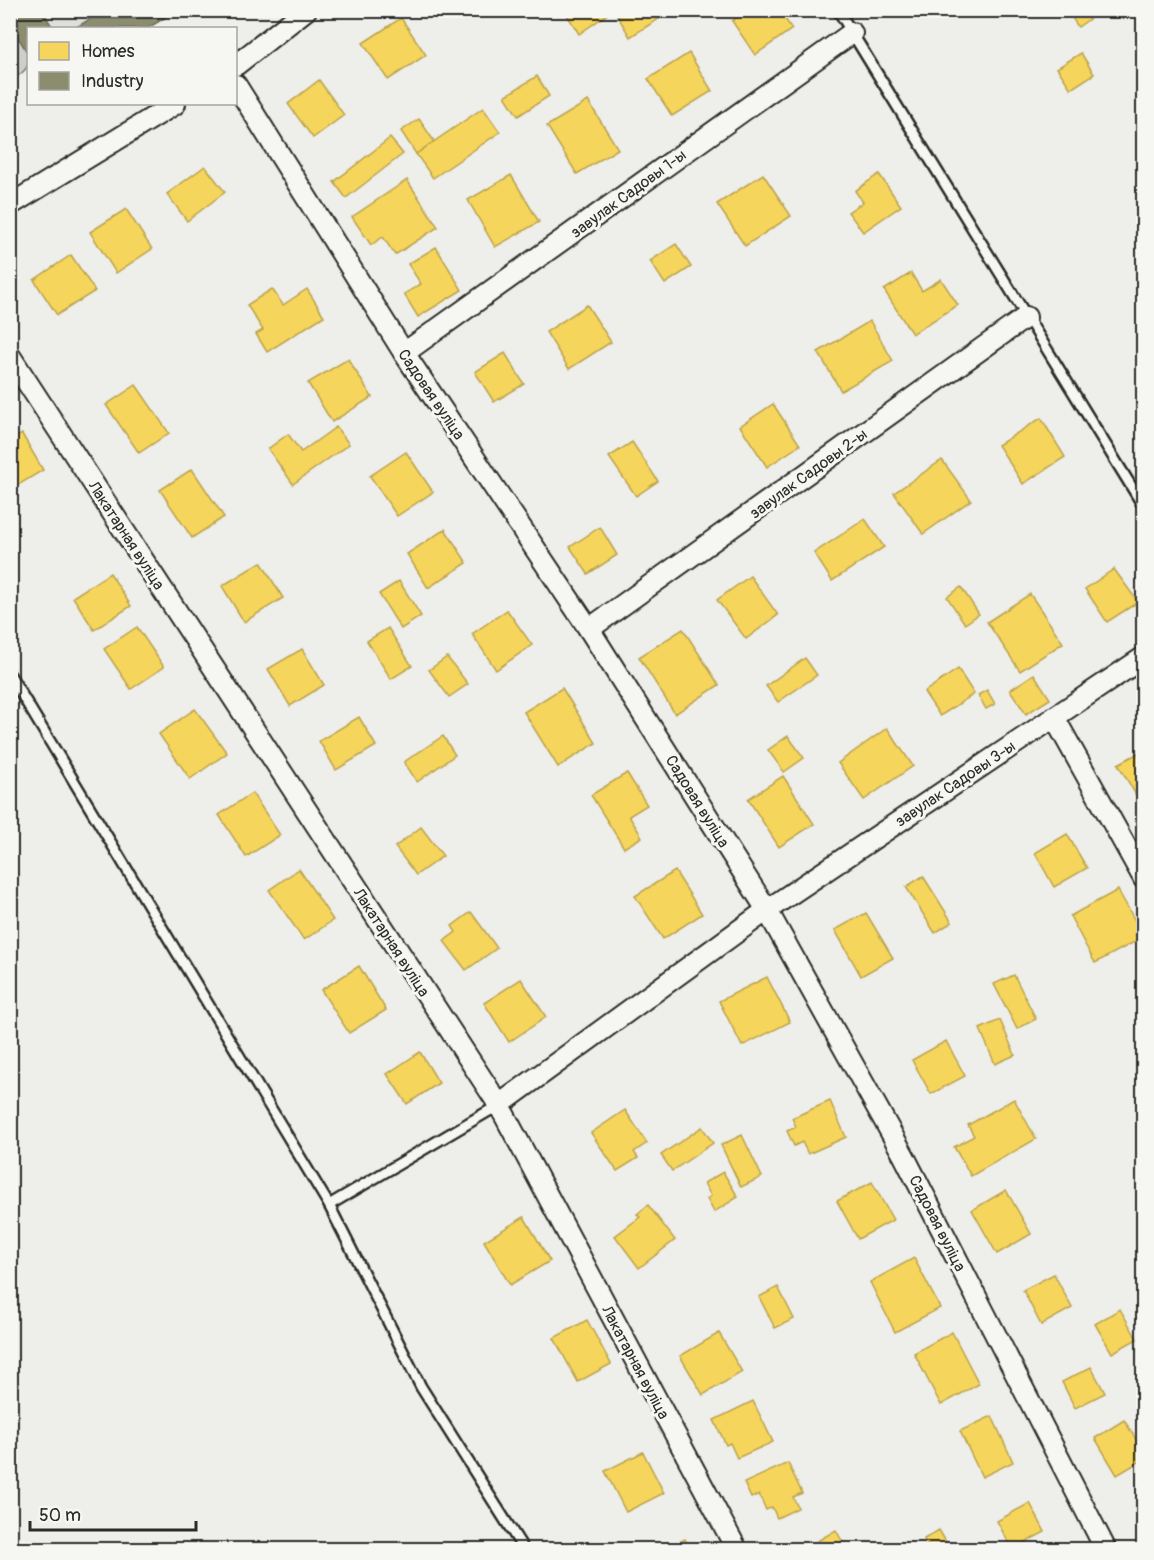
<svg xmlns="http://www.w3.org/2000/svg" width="1154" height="1560" viewBox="0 0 1154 1560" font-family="Pangolin,sans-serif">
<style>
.built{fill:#dededb}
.green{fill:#cececa;stroke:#7c7c7a;stroke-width:1.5}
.homes{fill:#f6d55c;stroke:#b9a24d;stroke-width:1.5}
.industry{fill:#8c8c6e;stroke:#6f6f5a;stroke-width:1.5}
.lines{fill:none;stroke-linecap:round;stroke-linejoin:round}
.service-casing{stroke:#2b2b2b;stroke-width:14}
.minor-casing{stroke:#2b2b2b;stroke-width:24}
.service{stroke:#f6f6f2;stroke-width:9}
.minor{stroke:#f6f6f2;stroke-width:20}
.labels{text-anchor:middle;stroke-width:6;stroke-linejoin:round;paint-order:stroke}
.street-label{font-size:16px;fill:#2b2b2b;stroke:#f6f6f2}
</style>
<rect width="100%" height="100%" fill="#eeeeea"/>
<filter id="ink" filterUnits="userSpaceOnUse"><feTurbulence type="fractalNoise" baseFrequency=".0167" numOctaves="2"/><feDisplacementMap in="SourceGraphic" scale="12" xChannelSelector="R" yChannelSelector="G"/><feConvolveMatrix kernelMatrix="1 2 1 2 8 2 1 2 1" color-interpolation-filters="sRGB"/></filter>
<g filter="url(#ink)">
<polygon class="built" points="11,11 178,11 148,28 28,28 28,53 11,25"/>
<path class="green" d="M10 25C24 46 43 66 11 79Z"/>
<g class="homes">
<polygon points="564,10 607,10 609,13 579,34"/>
<polygon points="624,10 673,10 630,37 617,15"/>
<polygon points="747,10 779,10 792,29 755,55 732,21"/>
<polygon points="1067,10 1102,10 1078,27"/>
<polygon points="401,18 426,55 388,80 363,43"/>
<polygon points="689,53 712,91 672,116 648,79"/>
<polygon points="1081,53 1094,74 1071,89 1057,68"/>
<polygon points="537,76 549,96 518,116 505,96"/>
<polygon points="319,80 344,115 313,138 288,104"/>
<polygon points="588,101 618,149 577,174 547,126"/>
<polygon points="483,108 500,132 433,178 416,154"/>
<polygon points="419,119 434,141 416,154 401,131"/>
<polygon points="390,138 403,154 346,198 334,182"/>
<polygon points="205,166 225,192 187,221 167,194"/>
<polygon points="763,174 791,216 745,246 717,204"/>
<polygon points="879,174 901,206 863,232 848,212 863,202 855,191"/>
<polygon points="511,175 539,222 495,247 468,200"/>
<polygon points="407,180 438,227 395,255 383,237 371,245 352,217"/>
<polygon points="126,209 152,249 116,273 90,232"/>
<polygon points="676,244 691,267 665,284 650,261"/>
<polygon points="436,247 462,290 418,317 404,294 421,284 408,264"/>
<polygon points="71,255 95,291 57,315 34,280"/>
<polygon points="911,273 922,291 941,279 958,305 912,334 884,290"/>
<polygon points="272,289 283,305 307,289 324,316 267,352 256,334 263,330 247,305"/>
<polygon points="587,305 611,342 569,369 546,332"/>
<polygon points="870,321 893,361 841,391 818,352"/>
<polygon points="505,353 524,384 494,402 475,372"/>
<polygon points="348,359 372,397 332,422 308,383"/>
<polygon points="136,385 169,433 139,453 106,405"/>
<polygon points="773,404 800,445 767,467 740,426"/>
<polygon points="1041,418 1065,457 1023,484 998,445"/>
<polygon points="336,427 349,444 293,484 268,449 288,434 301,452"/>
<polygon points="22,434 43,470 10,490 10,441"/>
<polygon points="632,442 658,481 636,496 609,457"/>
<polygon points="406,452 433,492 397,516 370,476"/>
<polygon points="942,460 971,500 923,534 894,493"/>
<polygon points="192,469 224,517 192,538 160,490"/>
<polygon points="865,519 884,547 832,581 814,553"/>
<polygon points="600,527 617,555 588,574 570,547"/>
<polygon points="445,529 467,563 428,588 407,554"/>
<polygon points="261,562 283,598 244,622 222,586"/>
<polygon points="1114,569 1138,602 1107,622 1085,589"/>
<polygon points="110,573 131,606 94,630 73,597"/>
<polygon points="750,576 778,615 746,639 717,600"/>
<polygon points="399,581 421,616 401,629 379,594"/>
<polygon points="961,587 979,614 965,624 947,597"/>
<polygon points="1030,594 1063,643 1020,671 987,622"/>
<polygon points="507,610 532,645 496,670 472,634"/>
<polygon points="137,627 164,667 131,689 104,649"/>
<polygon points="388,628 412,666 391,679 367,641"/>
<polygon points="683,629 719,685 675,714 639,657"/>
<polygon points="302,649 324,685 290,706 268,669"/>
<polygon points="447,657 468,684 449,697 429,670"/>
<polygon points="805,658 817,675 778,702 766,686"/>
<polygon points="958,669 974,694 940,716 924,692"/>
<polygon points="1034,674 1050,699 1026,714 1010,690"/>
<polygon points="562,688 596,743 558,767 524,712"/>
<polygon points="987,690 995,704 986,709 978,695"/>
<polygon points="195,709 227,753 190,779 159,734"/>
<polygon points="359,717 376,746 336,770 319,741"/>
<polygon points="887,728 913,766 864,800 838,763"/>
<polygon points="443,736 455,755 417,782 404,762"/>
<polygon points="788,736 804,758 784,772 768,750"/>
<polygon points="1144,750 1144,800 1140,802 1118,764"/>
<polygon points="627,773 647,805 629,816 642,837 624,848 591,795"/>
<polygon points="783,776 814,824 779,847 748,799"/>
<polygon points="252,793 280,835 246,857 219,815"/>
<polygon points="421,827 443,856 416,875 395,847"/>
<polygon points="1067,834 1087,868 1054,887 1035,853"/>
<polygon points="299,869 333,920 304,940 269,890"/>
<polygon points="675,871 702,914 663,939 635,896"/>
<polygon points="923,876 952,922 935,933 906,887"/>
<polygon points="1118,890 1144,937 1095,963 1070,916"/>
<polygon points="471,912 497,948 466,970 444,941 456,932 452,926"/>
<polygon points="866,913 893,958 861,976 835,930"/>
<polygon points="359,966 386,1010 349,1033 321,990"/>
<polygon points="1014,975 1036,1019 1017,1029 994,984"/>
<polygon points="767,977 790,1022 742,1046 719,1001"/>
<polygon points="521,979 546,1017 509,1042 484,1003"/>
<polygon points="1000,1020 1015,1055 995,1064 980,1029"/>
<polygon points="946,1041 965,1076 931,1094 912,1060"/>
<polygon points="420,1052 439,1083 407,1104 387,1074"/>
<polygon points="1014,1099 1036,1139 971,1176 954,1147 974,1136 968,1125"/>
<polygon points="830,1101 846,1137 808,1154 802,1142 794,1146 787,1131 796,1127 792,1118"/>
<polygon points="625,1110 647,1143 634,1152 638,1158 617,1171 591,1133"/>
<polygon points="702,1127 713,1143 672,1171 661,1155"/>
<polygon points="742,1135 762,1177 741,1187 721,1145"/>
<polygon points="723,1172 738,1197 714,1212 707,1199 711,1196 704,1183"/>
<polygon points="872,1182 893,1220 858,1239 837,1201"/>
<polygon points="1006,1190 1031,1234 997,1254 972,1210"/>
<polygon points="648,1205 675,1240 639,1268 615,1236 640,1217 637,1214"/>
<polygon points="524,1217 550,1261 510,1285 484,1241"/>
<polygon points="914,1258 940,1308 895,1332 870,1282"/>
<polygon points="1054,1274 1072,1308 1041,1325 1023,1290"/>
<polygon points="778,1287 794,1319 775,1328 759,1297"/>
<polygon points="1120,1309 1137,1339 1112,1353 1095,1324"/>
<polygon points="587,1320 611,1364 578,1382 554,1338"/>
<polygon points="952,1332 979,1384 941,1405 914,1353"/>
<polygon points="719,1333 742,1372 703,1395 680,1356"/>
<polygon points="1091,1367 1105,1393 1075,1408 1062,1382"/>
<polygon points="753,1401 773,1442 737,1458 730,1443 726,1445 714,1420"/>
<polygon points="992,1416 1013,1462 982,1477 960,1431"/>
<polygon points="1124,1420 1144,1452 1144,1459 1117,1475 1095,1438"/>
<polygon points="643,1452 664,1493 626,1512 605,1471"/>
<polygon points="788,1463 802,1493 793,1497 798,1508 777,1518 772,1507 766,1510 759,1494 751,1498 744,1483"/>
<polygon points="1030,1503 1045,1532 1012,1549 997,1521"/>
<polygon points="836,1530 847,1550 802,1550"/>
<polygon points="939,1530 951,1550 930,1550 924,1539"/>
<polygon points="685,1539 691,1550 665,1550"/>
</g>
<g class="industry">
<polygon points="10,10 42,10 53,28 28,28 28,53 10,25"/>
<polygon points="105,10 178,10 148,28 75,28"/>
</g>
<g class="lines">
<defs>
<g id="service">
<polyline points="838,10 1144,507"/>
<polyline points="10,675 329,1205 421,1387 524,1550"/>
<polyline points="329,1205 499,1105"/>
</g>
<g id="minor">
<polyline points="236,65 306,10"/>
<polyline points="236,85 404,353 589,629 767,910 904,1156 1106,1550"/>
<polyline points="10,205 175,104"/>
<polyline points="404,353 852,33"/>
<polyline points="10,356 499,1105 737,1550"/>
<polyline points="589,629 1026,317"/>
<polyline points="1054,717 1144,879"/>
<polyline points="499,1105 767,910 1144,657"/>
</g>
</defs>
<use href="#service" class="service-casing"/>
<use href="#minor" class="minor-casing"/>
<use href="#service" class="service"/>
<use href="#minor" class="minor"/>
</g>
</g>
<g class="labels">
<g class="street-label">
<text transform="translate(628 193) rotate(-36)" y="6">завулак Садовы 1-ы</text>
<text transform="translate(432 394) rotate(56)" y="6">Садовая вуліца</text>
<text transform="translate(808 473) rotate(-36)" y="6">завулак Садовы 2-ы</text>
<text transform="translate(127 535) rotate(57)" y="6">Лакатарная вуліца</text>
<text transform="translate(955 783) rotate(-34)" y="6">завулак Садовы 3-ы</text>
<text transform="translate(698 801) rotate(58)" y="6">Садовая вуліца</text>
<text transform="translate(392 942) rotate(57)" y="6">Лакатарная вуліца</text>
<text transform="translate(938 1223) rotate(63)" y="6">Садовая вуліца</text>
<text transform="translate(636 1362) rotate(62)" y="6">Лакатарная вуліца</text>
</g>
</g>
<rect width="1154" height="1560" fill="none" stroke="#f6f6f2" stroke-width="36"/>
<rect x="18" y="18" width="1118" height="1524" fill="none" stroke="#2b2b2b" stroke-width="2" filter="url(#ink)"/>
<rect x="27" y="27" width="210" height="78" fill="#f6f6f2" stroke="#a5a5a2" stroke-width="1.5"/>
<rect x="39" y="42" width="30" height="18" fill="#f6d55c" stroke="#a5a5a2" stroke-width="1.5"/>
<text x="81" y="57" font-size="18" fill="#2b2b2b">Homes</text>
<rect x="39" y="72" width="30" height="18" fill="#8c8c6e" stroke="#a5a5a2" stroke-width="1.5"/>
<text x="81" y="87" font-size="18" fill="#2b2b2b">Industry</text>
<path d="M30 1521v9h166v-9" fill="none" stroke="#2b2b2b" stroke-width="3"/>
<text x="39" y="1521" font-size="18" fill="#2b2b2b" stroke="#f6f6f2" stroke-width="4.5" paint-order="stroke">50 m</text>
</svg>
